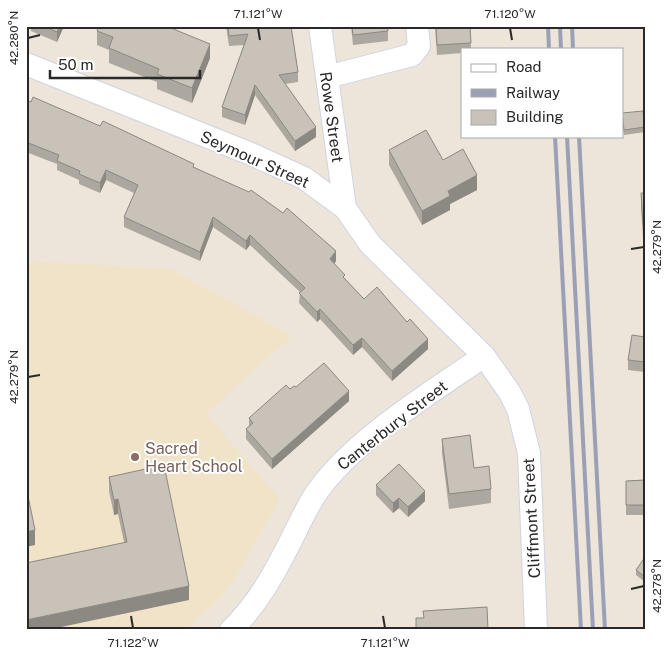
<svg xmlns="http://www.w3.org/2000/svg" width="671" height="656" viewBox="0 0 671 656" font-family="'Public Sans',sans-serif">
<style>
.education{fill:#f1e3c7}
.lines{fill:none;stroke-linecap:round;stroke-linejoin:round}
.minor-casing{stroke:#cfd3e4;stroke-width:24}
.minor{stroke:#fff;stroke-width:22}
.rail{stroke:#9ca0b6;stroke-width:4}
.wall{fill:#aca79f}
.shaded-wall{fill:#8c8882}
.building{fill:#c8c2b9;stroke:#8c8882}
.ticks{fill:none;stroke:#292929;stroke-width:2}
.education-dot{fill:#8d6e63;stroke:#fff;stroke-width:2}
.labels{text-anchor:middle;stroke-width:4;stroke-linejoin:round;paint-order:stroke}
.street-label{font-size:16px;fill:#292929;stroke:#fff}
.education-label{font-size:16px;fill:#785e54;stroke:#fff;text-anchor:start}
.neatline{fill:none;stroke:#292929;stroke-width:2}
.ticks-label{font-size:12px;text-anchor:middle;fill:#292929}
</style>
<rect width="100%" height="100%" fill="#ede5da"/>
<polygon class="education" points="26,261 171,269 292,336 206,414 280,499 235,578 218,601 184,630 26,630"/>
<g class="lines">
<defs>
<g id="minor">
<polyline points="320,26 345,208"/>
<polyline points="26,64 251,154 304,178 345,208 370,244 484,356 510,393 518,409 529,453 536,630"/>
<polyline points="327,77 412,55 419,46 417,26"/>
<path d="M231 630C254 608 271 580 285 552 296 532 304 511 317 492 353 440 432 392 484 356"/>
</g>
</defs>
<use href="#minor" class="minor-casing"/>
<use href="#minor" class="minor"/>
<g class="rail">
<polyline points="548,26 549,49"/>
<polyline points="560,26 561,49"/>
<polyline points="572,26 573,49"/>
<polyline points="555,136 581,630"/>
<polyline points="567,136 593,630"/>
<polyline points="579,136 605,630"/>
</g>
</g>
<g class="wall">
<polygon points="31,26 64,26 57,42 31,31"/>
<polygon points="226,26 291,26 298,72 298,82 285,84 316,137 295,151 255,95 245,125 222,117 222,107 244,45 229,46"/>
<polygon points="351,26 388,26 388,41 353,45"/>
<polygon points="435,26 470,26 471,49 462,49 462,53 437,55"/>
<polygon points="97,31 210,58 192,103 157,89 157,82 109,63 109,50 97,45"/>
<polygon points="26,100 194,167 336,261 334,264 345,279 364,299 428,349 392,381 362,347 353,355 320,319 317,322 299,303 300,292 250,245 246,250 213,227 200,261 124,227 124,217 134,193 106,180 100,193 79,184 79,180 57,170 57,164 26,152"/>
<polygon points="622,113 645,126 645,132 624,135 622,121"/>
<polygon points="389,150 443,160 477,190 450,204 450,210 422,225 389,165"/>
<polygon points="641,193 645,193 645,239 643,239 641,207"/>
<polygon points="645,337 645,372 628,370 628,360"/>
<polygon points="296,387 349,401 272,469 246,439 246,429 249,426 249,418 290,389"/>
<polygon points="442,439 491,489 491,503 449,509 442,453"/>
<polygon points="109,477 189,600 124,542 118,514 114,515 109,491"/>
<polygon points="645,480 645,515 626,515 626,481"/>
<polygon points="376,485 425,501 408,517 399,508 393,513 376,495"/>
<polygon points="645,557 645,582 636,575 636,570"/>
</g>
<g class="shaded-wall">
<polygon points="60,26 64,26 57,42 57,32"/>
<polygon points="210,44 210,58 192,103 192,88"/>
<polygon points="255,85 255,95 245,125 245,115"/>
<polygon points="316,127 316,137 295,151 295,141"/>
<polygon points="106,170 106,180 100,193 100,183"/>
<polygon points="477,175 477,190 450,204 450,210 422,225 422,211 448,191"/>
<polygon points="213,217 213,227 200,261 200,252"/>
<polygon points="250,235 250,245 246,250 246,241"/>
<polygon points="336,251 336,261 330,269 330,259"/>
<polygon points="320,309 320,319 317,322 317,312"/>
<polygon points="362,338 362,347 353,355 353,345"/>
<polygon points="428,339 428,349 392,381 392,371"/>
<polygon points="349,391 349,401 272,469 272,459"/>
<polygon points="425,491 425,501 408,517 408,507"/>
<polygon points="399,498 399,508 393,513 393,503"/>
<polygon points="118,499 118,514 114,515 114,500"/>
<polygon points="35,530 35,545 26,547 26,532"/>
<polygon points="189,586 189,600 47,630 26,630 26,620"/>
</g>
<g class="building">
<polygon points="43,26 60,26 57,32"/>
<polygon points="99,26 166,26 210,44 192,88 157,74 159,69 109,48 113,37 97,31"/>
<polygon points="228,26 291,26 298,72 279,75 316,127 295,141 255,85 245,115 222,107 248,34 229,36"/>
<polygon points="352,26 388,26 388,31 353,35"/>
<polygon points="436,26 470,26 471,43 437,45"/>
<polygon points="33,97 100,126 103,121 194,164 193,167 249,192 251,190 283,213 287,208 336,251 330,259 345,275 343,277 364,299 377,287 407,322 410,319 428,339 392,371 362,338 353,345 320,309 317,312 299,293 305,288 250,235 246,241 213,217 200,252 124,217 138,185 106,170 100,183 79,174 80,171 57,161 59,155 26,142 26,100 31,102"/>
<polygon points="643,111 645,127 624,130 622,113"/>
<polygon points="426,130 443,160 463,149 477,175 448,191 450,196 422,211 389,150"/>
<polygon points="641,193 645,193 645,225 643,225"/>
<polygon points="632,335 645,337 645,362 628,360"/>
<polygon points="324,363 349,391 272,459 246,429 253,423 249,418 286,385 290,389 294,386 296,387"/>
<polygon points="470,435 474,468 489,466 491,489 449,494 442,439"/>
<polygon points="399,464 425,491 408,507 399,498 393,503 376,485"/>
<polygon points="164,465 189,586 26,620 26,563 127,542 118,499 114,500 109,477"/>
<polygon points="645,480 645,505 626,505 626,481"/>
<polygon points="26,486 35,530 26,532"/>
<polygon points="645,557 645,577 636,570"/>
<polygon points="487,607 488,630 416,630 416,618 424,618 423,611"/>
</g>
<path class="ticks" d="M258 28 260 40M510 28 512 40M28 38 40 35M631 249 644 247M28 377 40 375M631 589 644 586M131 616 133 628M383 616 385 628"/>
<circle class="education-dot" cx="135" cy="457" r="5"/>
<g class="labels">
<g class="street-label">
<text transform="translate(332 117) rotate(82)" y="6">Rowe Street</text>
<text transform="translate(255 159) rotate(24)" y="6">Seymour Street</text>
<text transform="translate(392 425) rotate(-38)" y="6">Canterbury Street</text>
<text transform="translate(531 518) rotate(-93)" y="6">Cliffmont Street</text>
</g>
<g class="education-label">
<text x="145" y="454">Sacred<tspan x="145" dy="18">Heart School</tspan></text>
</g>
</g>
<rect width="671" height="656" fill="none" stroke="#ffffff" stroke-width="55"/>
<rect x="461" y="48" width="162" height="90" fill="#ffffff" stroke="#a9a9a9"/>
<rect x="471" y="64" width="25" height="8" fill="#ffffff" stroke="#a9a9a9"/>
<text x="506" y="72" font-size="15" fill="#292929">Road</text>
<rect x="471" y="89" width="25" height="8" fill="#9ca0b6" stroke="#a9a9a9"/>
<text x="506" y="98" font-size="15" fill="#292929">Railway</text>
<rect x="471" y="110" width="25" height="15" fill="#c8c2b9" stroke="#a9a9a9"/>
<text x="506" y="122" font-size="15" fill="#292929">Building</text>
<path d="M50 70v8h150v-8" fill="none" stroke="#292929" stroke-width="2.5"/>
<text x="58" y="70" font-size="15" fill="#292929" stroke="#ffffff" stroke-width="4" paint-order="stroke">50 m</text>
<rect x="28" y="28" width="616" height="600" class="neatline"/>
<g class="ticks-label">
<text x="258" y="18">71.121°W</text>
<text x="510" y="18">71.120°W</text>
<text transform="translate(14 38) rotate(-90)" y="4">42.280°N</text>
<text transform="translate(657 247) rotate(-90)" y="4">42.279°N</text>
<text transform="translate(14 377) rotate(-90)" y="4">42.279°N</text>
<text transform="translate(657 586) rotate(-90)" y="4">42.278°N</text>
<text x="133" y="647">71.122°W</text>
<text x="385" y="647">71.121°W</text>
</g>
</svg>
